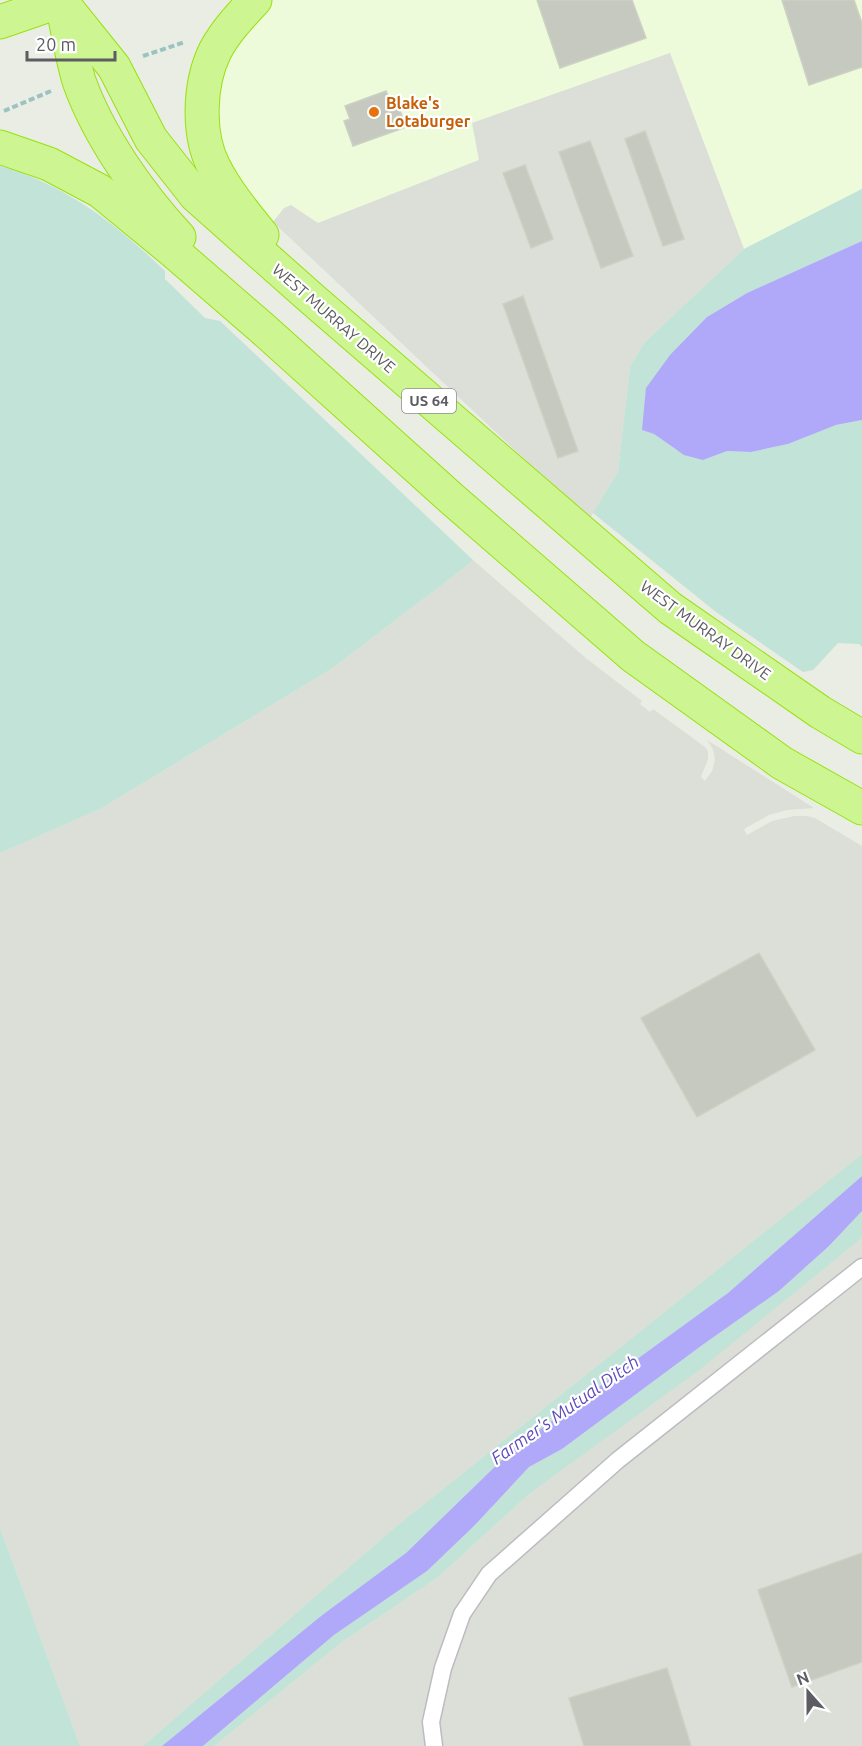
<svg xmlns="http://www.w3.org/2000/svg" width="862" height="1746" viewBox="0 0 862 1746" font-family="Ubuntu,sans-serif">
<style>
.commercial{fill:#edfbda}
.industrial{fill:#dcdfd8}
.green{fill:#c1e3d8}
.water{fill:#b0a8f9}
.building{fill:#c6c9c0;stroke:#ccd1c2;stroke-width:1.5}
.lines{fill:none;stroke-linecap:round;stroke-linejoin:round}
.lane-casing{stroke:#bdbbc1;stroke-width:19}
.highway-casing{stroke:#98e110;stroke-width:35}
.path{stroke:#9cc3c1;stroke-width:4;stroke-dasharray:6 3;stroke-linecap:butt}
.lane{stroke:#fff;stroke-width:16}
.highway{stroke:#cdf592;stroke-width:33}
.food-dot{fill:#e8710a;stroke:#fff;stroke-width:2}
.labels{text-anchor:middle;stroke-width:4.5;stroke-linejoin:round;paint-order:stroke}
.shield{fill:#fff;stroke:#8e8d92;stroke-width:1.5}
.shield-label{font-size:15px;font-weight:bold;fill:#5d5c63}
.food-label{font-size:16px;font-weight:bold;fill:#c56008;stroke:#fff;text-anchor:start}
.street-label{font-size:16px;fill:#5d5c63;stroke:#fff}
.water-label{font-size:18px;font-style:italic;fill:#5f4cba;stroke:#fff}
</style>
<rect width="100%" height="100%" fill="#e9ede3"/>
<polygon class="commercial" points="269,0 862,0 862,189 744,249 670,53 473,123 479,160 318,223 284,208 273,222 241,190 214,127 222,59"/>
<g class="industrial">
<polygon points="670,53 744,249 644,343 630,367 618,472 589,520 273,222 284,208 291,205 318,223 479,160 472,123"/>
<polygon points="473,560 587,659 642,701 640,704 650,712 653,709 705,747 708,752 708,759 701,777 705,781 712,771 715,760 713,749 707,740 814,808 787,810 769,815 744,829 747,835 772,821 794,816 807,816 815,818 862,846 862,1154 393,1529 143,1746 80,1746 0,1528 0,853 100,809 331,669 460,571"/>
<polygon points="862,1238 862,1746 214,1746 342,1642 438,1577 529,1494 698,1370"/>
</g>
<g class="green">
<path d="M0 166C66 185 116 224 165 271V279L205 318 220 321 473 560 460 571 331 669 100 809 0 853Z"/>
<polygon points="862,189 862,241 747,293 707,317 643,430 654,434 675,449 703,460 727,451 751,452 788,444 836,425 862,420 862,647 859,644 838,643 813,670 803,672 716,612 593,513 618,472 630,367 644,343 744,249"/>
<polygon points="862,1154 862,1176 728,1293 512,1450 406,1553 321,1616 162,1746 143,1746 393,1529"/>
<polygon points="862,1211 862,1238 698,1371 529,1494 438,1577 342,1642 214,1746 203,1746 334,1635 427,1571 474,1526 529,1467 562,1449 701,1346 779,1291 829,1246"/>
<polygon points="0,1528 80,1746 0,1746"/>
</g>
<g class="water">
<polygon points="862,241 862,420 836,425 788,444 751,452 727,451 703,460 684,455 654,434 642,430 646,388 670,355 707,317 747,293"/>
<polygon points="862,1176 862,1211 829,1246 779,1291 701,1346 562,1449 529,1467 474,1526 427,1571 334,1635 203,1746 162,1746 321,1616 406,1553 512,1450 728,1293"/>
</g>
<g class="building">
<polygon points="537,0 632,0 646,38 560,68"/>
<polygon points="782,0 854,0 862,23 862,67 809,85"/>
<polygon points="386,91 391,104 397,102 406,127 353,146 344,121 350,119 345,106"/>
<polygon points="645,131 684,239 663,246 625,139"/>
<polygon points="590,141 633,256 601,268 559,152"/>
<polygon points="525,165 553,239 531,248 503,173"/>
<polygon points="523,296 578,451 558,458 503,304"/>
<polygon points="759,953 815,1050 697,1117 641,1018"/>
<polygon points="862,1553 862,1662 792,1687 758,1590"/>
<polygon points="667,1668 691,1746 584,1746 569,1698"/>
</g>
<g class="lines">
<defs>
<polyline id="lane" points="434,1746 431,1722 443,1668 462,1614 489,1574 618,1460 862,1267"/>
<g id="highway">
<path d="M255 0C240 16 225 32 215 51 199 84 197 134 214 167 226 191 245 214 262 235"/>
<polyline points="61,1 114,67 151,139 196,196 311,298 670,608 820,712 862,737"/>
<path d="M63 8C68 32 72 58 79 81 98 135 140 195 179 237"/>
<polyline points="0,22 61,1"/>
<polyline points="0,147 49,164 100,191 173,251 262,328 452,499 633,656 782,763 862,808"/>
</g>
</defs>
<use href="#lane" class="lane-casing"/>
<use href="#highway" class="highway-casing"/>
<g class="path">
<polyline points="143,56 185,42"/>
<polyline points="4,111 51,91"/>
</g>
<use href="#lane" class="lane"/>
<use href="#highway" class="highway"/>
</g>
<circle class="food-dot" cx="374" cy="112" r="6"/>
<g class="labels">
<rect class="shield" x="402" y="389" width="54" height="24" rx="4.5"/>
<g class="shield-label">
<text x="429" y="406">US 64</text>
</g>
<g class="food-label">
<text x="386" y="109">Blake's<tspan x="386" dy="18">Lotaburger</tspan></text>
</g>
<g class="street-label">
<text transform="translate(334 318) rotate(41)" y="6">WEST MURRAY DRIVE</text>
<text transform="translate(706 630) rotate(36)" y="6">WEST MURRAY DRIVE</text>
</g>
<g class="water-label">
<text transform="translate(565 1410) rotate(-35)" y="6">Farmer's Mutual Ditch</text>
</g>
</g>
<g transform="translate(808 1692) rotate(339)" stroke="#ffffff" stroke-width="4.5" paint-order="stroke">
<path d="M0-4.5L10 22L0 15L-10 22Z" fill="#5d5c63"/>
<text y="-9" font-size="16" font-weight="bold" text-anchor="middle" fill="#5d5c63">N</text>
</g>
<path d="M27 51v9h88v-9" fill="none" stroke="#5d5c63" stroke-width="3"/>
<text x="36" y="51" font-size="18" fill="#5d5c63" stroke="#ffffff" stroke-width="4.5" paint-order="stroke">20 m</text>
</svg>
